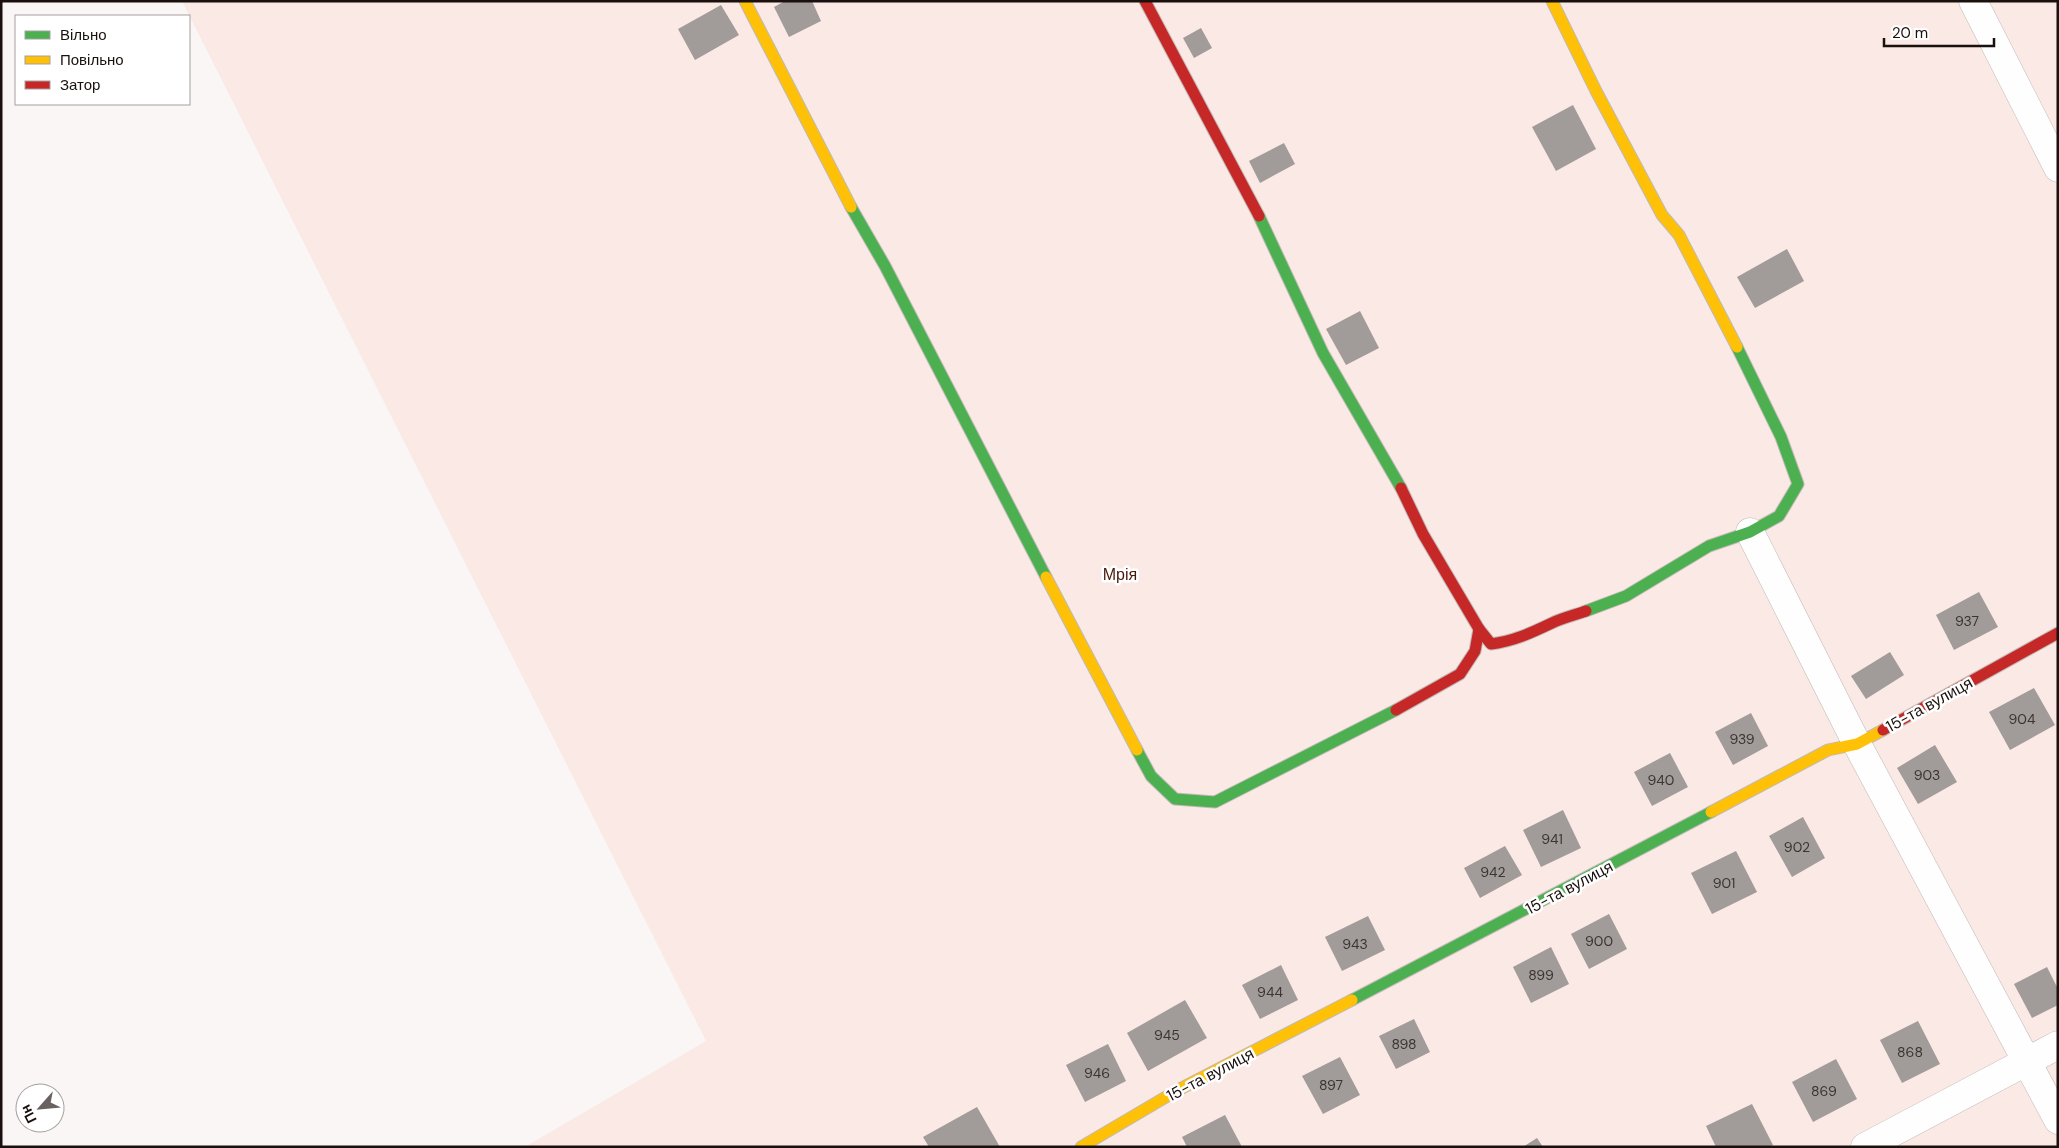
<svg xmlns="http://www.w3.org/2000/svg" width="2059" height="1148" viewBox="0 0 2059 1148" font-family="'DM Sans',sans-serif">
<style>
.green{fill:#fae9e4}
.building{fill:#a19b99}
.lines{fill:none;stroke-linecap:round;stroke-linejoin:round}
.street-casing{stroke:#c0bab8;stroke-width:29}
.fast-casing{stroke:#c0bab8;stroke-width:13}
.slow-casing{stroke:#c0bab8;stroke-width:13}
.jam-casing{stroke:#c0bab8;stroke-width:13}
.street{stroke:#fefefe;stroke-width:28}
.fast{stroke:#4caf50;stroke-width:11}
.slow{stroke:#ffc107;stroke-width:11}
.jam{stroke:#c62828;stroke-width:11}
.labels{text-anchor:middle;stroke-width:5;stroke-linejoin:round;paint-order:stroke}
.number-label{font-size:14px;fill:#3c3431}
.park-label{font-size:16px;fill:#47190b;stroke:#fff}
.street-label{font-size:16px;fill:#1a110e;stroke:#fff}
</style>
<rect width="100%" height="100%" fill="#f9f6f5"/>
<polygon class="green" points="182,1 2058,1 2058,1147 525,1147 706,1041"/>
<g class="building">
<polygon points="785,1 812,1 821,21 789,37 774,7"/>
<polygon points="721,5 739,35 695,60 678,29"/>
<polygon points="1201,28 1212,48 1194,58 1183,38"/>
<polygon points="1573,105 1596,149 1556,171 1532,127"/>
<polygon points="1284,143 1295,164 1260,183 1249,161"/>
<polygon points="1787,249 1804,281 1755,308 1737,277"/>
<polygon points="1360,311 1379,348 1346,365 1326,329"/>
<polygon points="1979,592 1998,627 1954,650 1936,615"/>
<polygon points="1890,652 1904,675 1866,699 1851,676"/>
<polygon points="2034,688 2055,725 2010,750 1989,712"/>
<polygon points="1751,713 1768,746 1733,765 1715,732"/>
<polygon points="1935,745 1957,782 1918,804 1897,768"/>
<polygon points="1670,753 1688,787 1652,806 1634,772"/>
<polygon points="1563,810 1581,848 1541,867 1523,830"/>
<polygon points="1803,817 1825,858 1792,877 1769,836"/>
<polygon points="1505,846 1522,875 1480,898 1464,868"/>
<polygon points="1736,851 1757,892 1712,914 1691,873"/>
<polygon points="1609,914 1627,949 1589,969 1571,934"/>
<polygon points="1368,916 1385,950 1342,971 1325,937"/>
<polygon points="1551,947 1569,984 1531,1003 1513,967"/>
<polygon points="1281,965 1298,1000 1260,1019 1242,985"/>
<polygon points="2047,967 2058,989 2058,1005 2032,1018 2014,984"/>
<polygon points="1185,1000 1207,1038 1148,1071 1127,1033"/>
<polygon points="1414,1019 1430,1052 1396,1069 1379,1036"/>
<polygon points="1918,1021 1940,1064 1902,1083 1880,1040"/>
<polygon points="1108,1044 1126,1081 1085,1102 1066,1065"/>
<polygon points="1340,1057 1360,1095 1323,1114 1302,1076"/>
<polygon points="1836,1059 1857,1099 1813,1122 1792,1082"/>
<polygon points="1752,1104 1773,1145 1769,1147 1716,1147 1706,1126"/>
<polygon points="977,1107 1000,1147 929,1147 923,1137"/>
<polygon points="1225,1115 1242,1147 1187,1147 1182,1137"/>
<polygon points="1537,1138 1543,1147 1523,1147"/>
</g>
<g class="lines">
<defs>
<g id="street">
<polyline points="1973,1 2058,168"/>
<polyline points="1750,532 1857,744 2058,1120"/>
<polyline points="1865,1147 2058,1045"/>
</g>
<g id="fast">
<polyline points="851,207 885,266 1046,577"/>
<polyline points="1259,216 1323,353 1401,488"/>
<polyline points="1586,611 1626,596 1709,546 1750,532 1779,516 1798,484 1781,437 1737,347"/>
<polyline points="1137,750 1151,776 1175,799 1215,802 1396,710"/>
<polyline points="1352,1000 1711,812"/>
</g>
<g id="slow">
<polyline points="745,1 851,207"/>
<polyline points="1552,1 1596,91 1662,215 1679,235 1737,347"/>
<polyline points="1046,577 1137,750"/>
<polyline points="1711,812 1828,750 1857,744 1883,730"/>
<polyline points="1081,1147 1176,1091 1352,1000"/>
</g>
<g id="jam">
<polyline points="1145,1 1259,216"/>
<path d="M1401 488 1423 534 1479 629 1491 644C1514 641 1531 633 1552 623 1562 618 1575 615 1586 611"/>
<polyline points="1396,710 1460,674 1475,651 1479,629"/>
<polyline points="1883,730 2058,633"/>
</g>
</defs>
<use href="#street" class="street-casing"/>
<use href="#fast" class="fast-casing"/>
<use href="#slow" class="slow-casing"/>
<use href="#jam" class="jam-casing"/>
<use href="#street" class="street"/>
<use href="#fast" class="fast"/>
<use href="#slow" class="slow"/>
<use href="#jam" class="jam"/>
</g>
<g class="labels">
<g class="number-label">
<text x="1967" y="626">937</text>
<text x="2022" y="724">904</text>
<text x="1742" y="744">939</text>
<text x="1927" y="780">903</text>
<text x="1661" y="785">940</text>
<text x="1552" y="844">941</text>
<text x="1797" y="852">902</text>
<text x="1493" y="877">942</text>
<text x="1724" y="888">901</text>
<text x="1599" y="946">900</text>
<text x="1355" y="949">943</text>
<text x="1541" y="980">899</text>
<text x="1270" y="997">944</text>
<text x="1167" y="1040">945</text>
<text x="1404" y="1049">898</text>
<text x="1910" y="1057">868</text>
<text x="1097" y="1078">946</text>
<text x="1331" y="1090">897</text>
<text x="1824" y="1096">869</text>
</g>
<g class="park-label">
<text x="1120" y="580">Мрія</text>
</g>
<g class="street-label">
<text transform="translate(1929 704) rotate(-29)" y="6">15-та вулиця</text>
<text transform="translate(1569 887) rotate(-28)" y="6">15-та вулиця</text>
<text transform="translate(1210 1074) rotate(-28)" y="6">15-та вулиця</text>
</g>
</g>
<rect width="2059" height="1148" fill="none" stroke="#1a110e" stroke-width="5"/>
<rect x="15" y="15" width="175" height="90" fill="#ffffff" stroke="#a3a09f"/>
<rect x="25" y="31" width="25" height="8" fill="#4caf50" stroke="#a3a09f"/>
<text x="60" y="40" font-size="15" fill="#1a110e">Вільно</text>
<rect x="25" y="56" width="25" height="8" fill="#ffc107" stroke="#a3a09f"/>
<text x="60" y="65" font-size="15" fill="#1a110e">Повільно</text>
<rect x="25" y="81" width="25" height="8" fill="#c62828" stroke="#a3a09f"/>
<text x="60" y="90" font-size="15" fill="#1a110e">Затор</text>
<g transform="translate(40 1108) rotate(243)"><circle r="24" fill="#ffffff" stroke="#a3a09f"/>
<path d="M0-4L9 19L0 12L-9 19Z" fill="#68615f"/>
<text y="-8" font-size="14" font-weight="bold" text-anchor="middle" fill="#1a110e">Пн</text>
</g>
<path d="M1884 38v8h110v-8" fill="none" stroke="#1a110e" stroke-width="2.5"/>
<text x="1892" y="38" font-size="15" fill="#1a110e" stroke="#ffffff" stroke-width="4" paint-order="stroke">20 m</text>
</svg>
